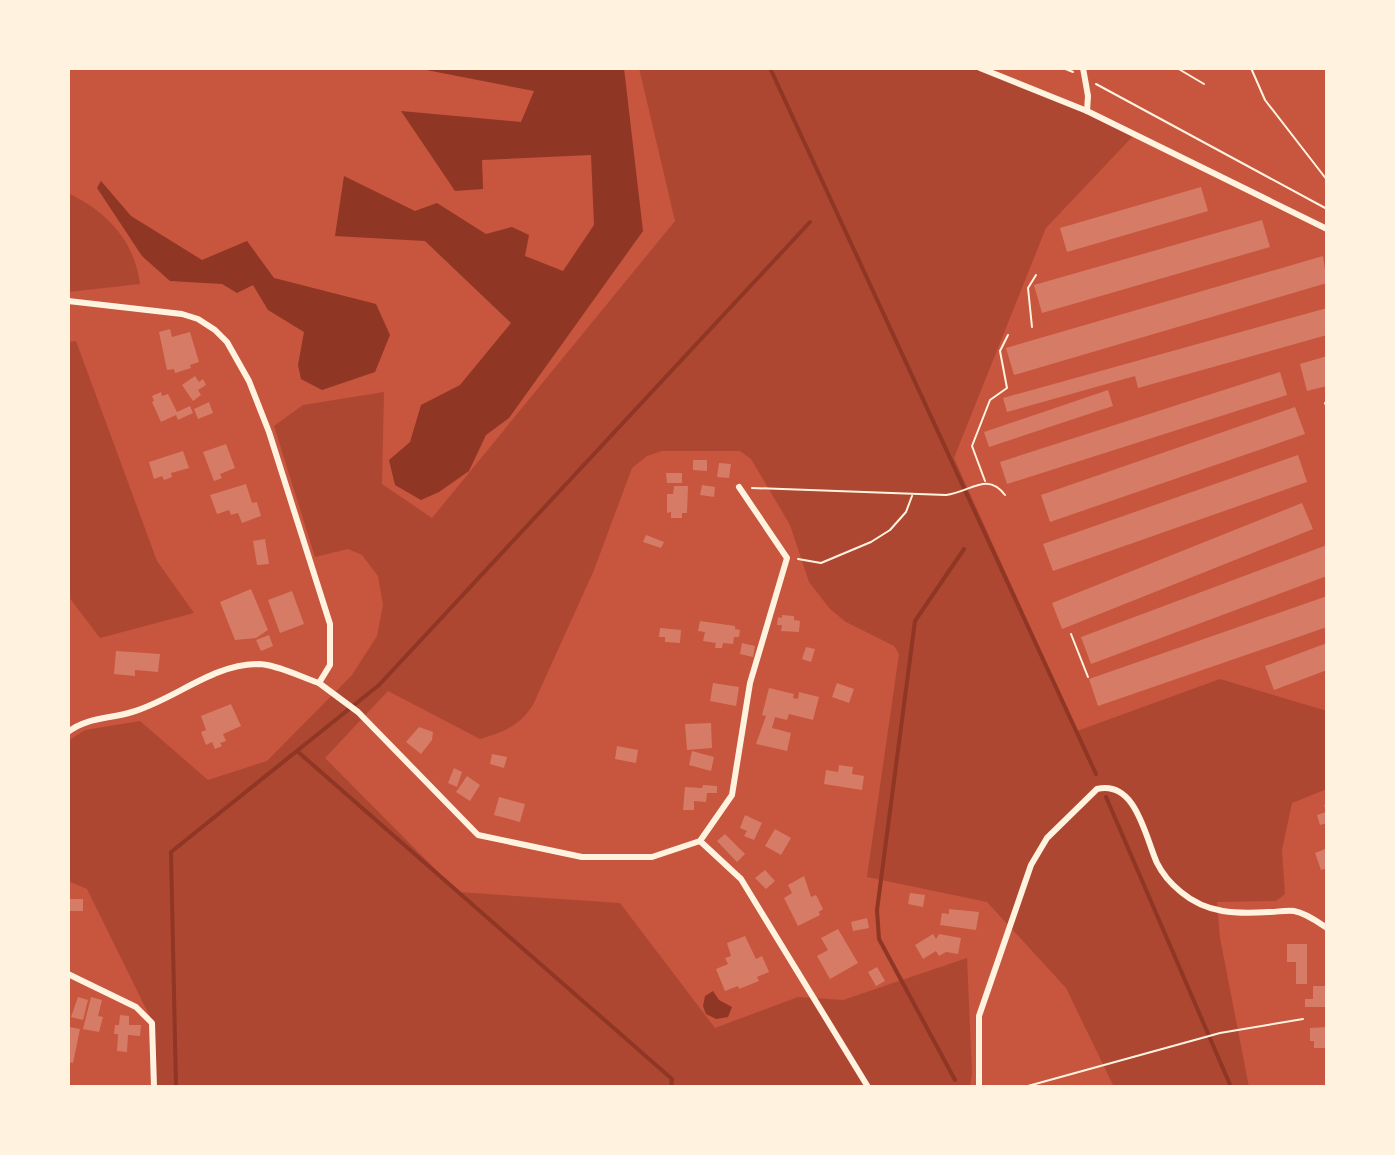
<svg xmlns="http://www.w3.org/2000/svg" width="1395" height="1155" viewBox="0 0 1395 1155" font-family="Lato,sans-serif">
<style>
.green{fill:#ae4732}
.water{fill:#8f3625}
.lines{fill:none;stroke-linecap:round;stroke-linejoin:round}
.stream{stroke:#8f3625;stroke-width:4}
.building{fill:#d67c66}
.path{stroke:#fff3e0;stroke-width:2}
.minor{stroke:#fff3e0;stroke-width:6}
</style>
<rect width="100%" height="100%" fill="#c8553d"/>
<g class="green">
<path d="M639 68H971L1087 111 1134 135 1046 228 954 458 1077 731 1220 679 1327 711V789L1292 803 1282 850 1285 894 1276 901 1217 902 1220 938 1249 1087H1114L1066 988 987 902 867 877 899 654 894 646 846 622 830 609 809 582 790 525 751 459 740 451H662L647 456 632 468 594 570 533 705C518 727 505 731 480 739L388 691 325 758 458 892 620 903 715 1028 798 997 843 1000 967 958 972 1073 970 1087H153V1023L87 889 68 881V741L85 730 140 721 208 780 267 761 352 675 377 636 383 605 378 576 362 555 348 549 315 557 274 426 303 405 384 392 382 484 432 518 675 221Z"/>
<path d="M68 193C107 212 134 240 140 284L68 292Z"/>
<polygon points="76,341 157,561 194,613 100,638 68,596 68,342"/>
</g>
<g class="water">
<polygon points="416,68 624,68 643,231 509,418 486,435 469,471 439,492 421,500 395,485 389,460 410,442 421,405 460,385 511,323 425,241 335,236 344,176 415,211 437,203 486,234 512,227 529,235 525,256 563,271 594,225 591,155 482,160 483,189 455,191 401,111 521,122 534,91"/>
<polygon points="101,181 131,216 202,260 247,241 274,278 376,304 390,335 375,372 322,390 301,379 298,365 304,332 268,310 253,285 237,293 222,284 170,281 142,256 97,188"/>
<polygon points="713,991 719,1000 732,1007 728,1017 716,1019 706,1014 703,1006 705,996"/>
</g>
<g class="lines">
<g class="stream">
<polyline points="770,68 1096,774"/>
<polyline points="297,751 672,1079 671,1087"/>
<polyline points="1106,797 1231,1087"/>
<polyline points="955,1080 879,939 877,910 915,621 964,549"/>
<polyline points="176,1087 171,852 379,685 810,222"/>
</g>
</g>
<g class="building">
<polygon points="1201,187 1208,211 1067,252 1060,228"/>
<polygon points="1262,220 1270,247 1042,313 1034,285"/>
<polygon points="1323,256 1327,283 1014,375 1006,348"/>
<polygon points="1327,308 1327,335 1138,388 1135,376 1007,412 1003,398"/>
<polygon points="170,329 172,337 190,332 199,362 190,365 191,368 175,373 174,369 167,370 159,332"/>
<polygon points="1327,356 1327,386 1307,391 1300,364"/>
<polygon points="1280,372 1287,395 1007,484 1000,462"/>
<polygon points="195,376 199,382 203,379 206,385 198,390 201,395 193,401 182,385"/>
<polygon points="1108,390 1113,406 989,447 984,432"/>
<polygon points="161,392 162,396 168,394 177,412 190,406 193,413 178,420 176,415 161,422 152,402 154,401 152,396"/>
<polygon points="209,402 213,413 198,419 194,409"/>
<polygon points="1295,407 1305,434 1050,522 1041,495"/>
<polygon points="226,444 235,468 220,474 222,478 214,481 203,452"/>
<polygon points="183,451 189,468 171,473 172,477 164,480 162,476 154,479 149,462"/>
<polygon points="1298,455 1307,482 1053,571 1043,544"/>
<polygon points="693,460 707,460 707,471 693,470"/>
<polygon points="719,463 731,464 729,478 717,477"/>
<polygon points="666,473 682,473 682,483 667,483"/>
<polygon points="246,484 252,503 257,502 261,516 242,523 238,513 231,515 229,510 217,514 210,495"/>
<polygon points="702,485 715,487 714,497 700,495"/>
<polygon points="674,486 688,486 687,513 682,513 682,518 671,518 671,512 667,513 667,494 673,494"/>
<polygon points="1302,503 1313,529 1062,629 1052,603"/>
<polygon points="646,535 664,542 661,548 643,542"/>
<polygon points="265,539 269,564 257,565 253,541"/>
<polygon points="1327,545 1327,576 1091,664 1081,637"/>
<polygon points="251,589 268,630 256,638 235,640 220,602"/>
<polygon points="292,591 304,624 280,633 268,600"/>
<polygon points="1327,596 1327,627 1098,706 1089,679"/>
<polygon points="782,615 794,616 794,620 800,621 799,632 781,631 782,625 777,625 778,617 782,618"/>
<polygon points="700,621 735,626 735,629 740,630 739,637 734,637 733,644 723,643 722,648 715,648 716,643 703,641 705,632 698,631"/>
<polygon points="660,628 681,630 680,643 665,642 665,637 659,637"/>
<polygon points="269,635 273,646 261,651 256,640"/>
<polygon points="742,643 755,646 753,657 740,654"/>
<polygon points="1327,643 1327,670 1274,690 1265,666"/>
<polygon points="806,647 815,649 811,662 802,659"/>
<polygon points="116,651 160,654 158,672 135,670 135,676 114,674"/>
<polygon points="713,683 739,687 736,706 710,701"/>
<polygon points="837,683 854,689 849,703 832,697"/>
<polygon points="769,688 794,694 793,698 798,699 799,692 819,697 813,720 789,714 787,720 775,717 772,728 791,733 787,751 756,744 766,716 762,715"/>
<polygon points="231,704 241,726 223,734 226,741 220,743 222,746 215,749 212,742 206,745 201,732 206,730 201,716"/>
<polygon points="711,723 712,748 687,750 685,724"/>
<polygon points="419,727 433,732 432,740 421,754 406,742"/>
<polygon points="617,746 638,750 636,763 615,759"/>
<polygon points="692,751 714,757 711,771 689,765"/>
<polygon points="492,754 507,757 504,768 490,764"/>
<polygon points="839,765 853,767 852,774 864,776 862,790 824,784 826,770 838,772"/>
<polygon points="454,768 462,772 457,787 448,783"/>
<polygon points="467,776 480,785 470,801 456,792"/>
<polygon points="703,785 717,786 717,793 707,793 706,802 694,801 694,810 683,810 685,787 702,788"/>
<polygon points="499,797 525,804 520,822 494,815"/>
<polygon points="1327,804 1327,823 1320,825 1317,815 1326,812 1324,805"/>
<polygon points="745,815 762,823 754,840 744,836 747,831 740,828"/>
<polygon points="775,829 791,838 781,855 765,846"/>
<polygon points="725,834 745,854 737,862 717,841"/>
<polygon points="1325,849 1327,868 1321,870 1315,853"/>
<polygon points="765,870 775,881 766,889 755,878"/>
<polygon points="804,876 811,897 816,895 823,909 819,912 820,915 798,926 784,898 792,893 788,885"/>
<polygon points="910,893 925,895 923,907 908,904"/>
<rect x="68" y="899" width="15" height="12"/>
<polygon points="949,909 979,912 976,930 940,925 942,913 949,914"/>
<polygon points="867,918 869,928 853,931 851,922"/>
<polygon points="838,929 858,963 830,979 817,956 828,950 821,938"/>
<polygon points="933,934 936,939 939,934 961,938 958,954 946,952 939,956 936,951 923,959 915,945"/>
<polygon points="745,936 756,959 762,956 769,972 757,977 759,981 739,989 738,986 725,991 716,969 728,964 725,958 731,956 727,943"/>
<polygon points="1287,944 1307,944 1307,984 1296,984 1296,962 1287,962"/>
<polygon points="877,967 885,981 876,986 868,972"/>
<polygon points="1313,986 1327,986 1327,1007 1305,1007 1305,999 1313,999"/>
<polygon points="78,997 88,1000 83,1020 71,1017"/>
<polygon points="91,997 102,1000 98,1016 103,1017 99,1032 83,1029"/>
<polygon points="120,1015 129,1016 129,1025 141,1025 140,1036 128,1035 127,1052 117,1051 118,1034 114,1034 115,1025 119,1025"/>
<polygon points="69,1027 80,1029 73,1063 68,1062"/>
<polygon points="1327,1027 1327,1048 1314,1048 1314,1041 1310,1041 1310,1028"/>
</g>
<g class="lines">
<g class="path">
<polyline points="1063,68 1073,72"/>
<polyline points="1177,68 1204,84"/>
<polyline points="1251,68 1265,100 1327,180"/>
<polyline points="1096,84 1327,209"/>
<polyline points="1032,327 1028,288 1036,275"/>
<polyline points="1325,403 1327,408"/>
<polyline points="985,481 972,446 990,400 1007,388 1000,351 1008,335"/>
<path d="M752 488 946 495C971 492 987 471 1005 495"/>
<polyline points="798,559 821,563 871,542 890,530 906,512 912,496"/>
<polyline points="1071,634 1088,677"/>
<polyline points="1028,1086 1220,1033 1303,1019"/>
</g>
<g class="minor">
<polyline points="980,68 1087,111 1327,229"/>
<polyline points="1083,68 1088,96 1087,111"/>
<path d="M68 301 182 314 198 319 215 330 227 342 249 381 269 432 330 624V665L319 683C301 677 278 665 259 664 212 664 176 699 132 712 110 719 87 717 68 732"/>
<polyline points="319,683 358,712 478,835 582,857 652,857 700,841 732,795 750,683 787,558 739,487"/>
<polyline points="700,841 741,879 868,1087"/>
<polyline points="68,974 136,1007 152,1023 154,1087"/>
<path d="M979 1087V1016L1031 865 1047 838 1097 789C1136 780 1145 836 1157 863 1163 875 1171 884 1181 892 1207 914 1237 914 1269 912 1277 912 1286 910 1294 911 1306 913 1318 922 1327 928"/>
</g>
</g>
<rect width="1395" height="1155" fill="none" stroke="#fff3e0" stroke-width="140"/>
</svg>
